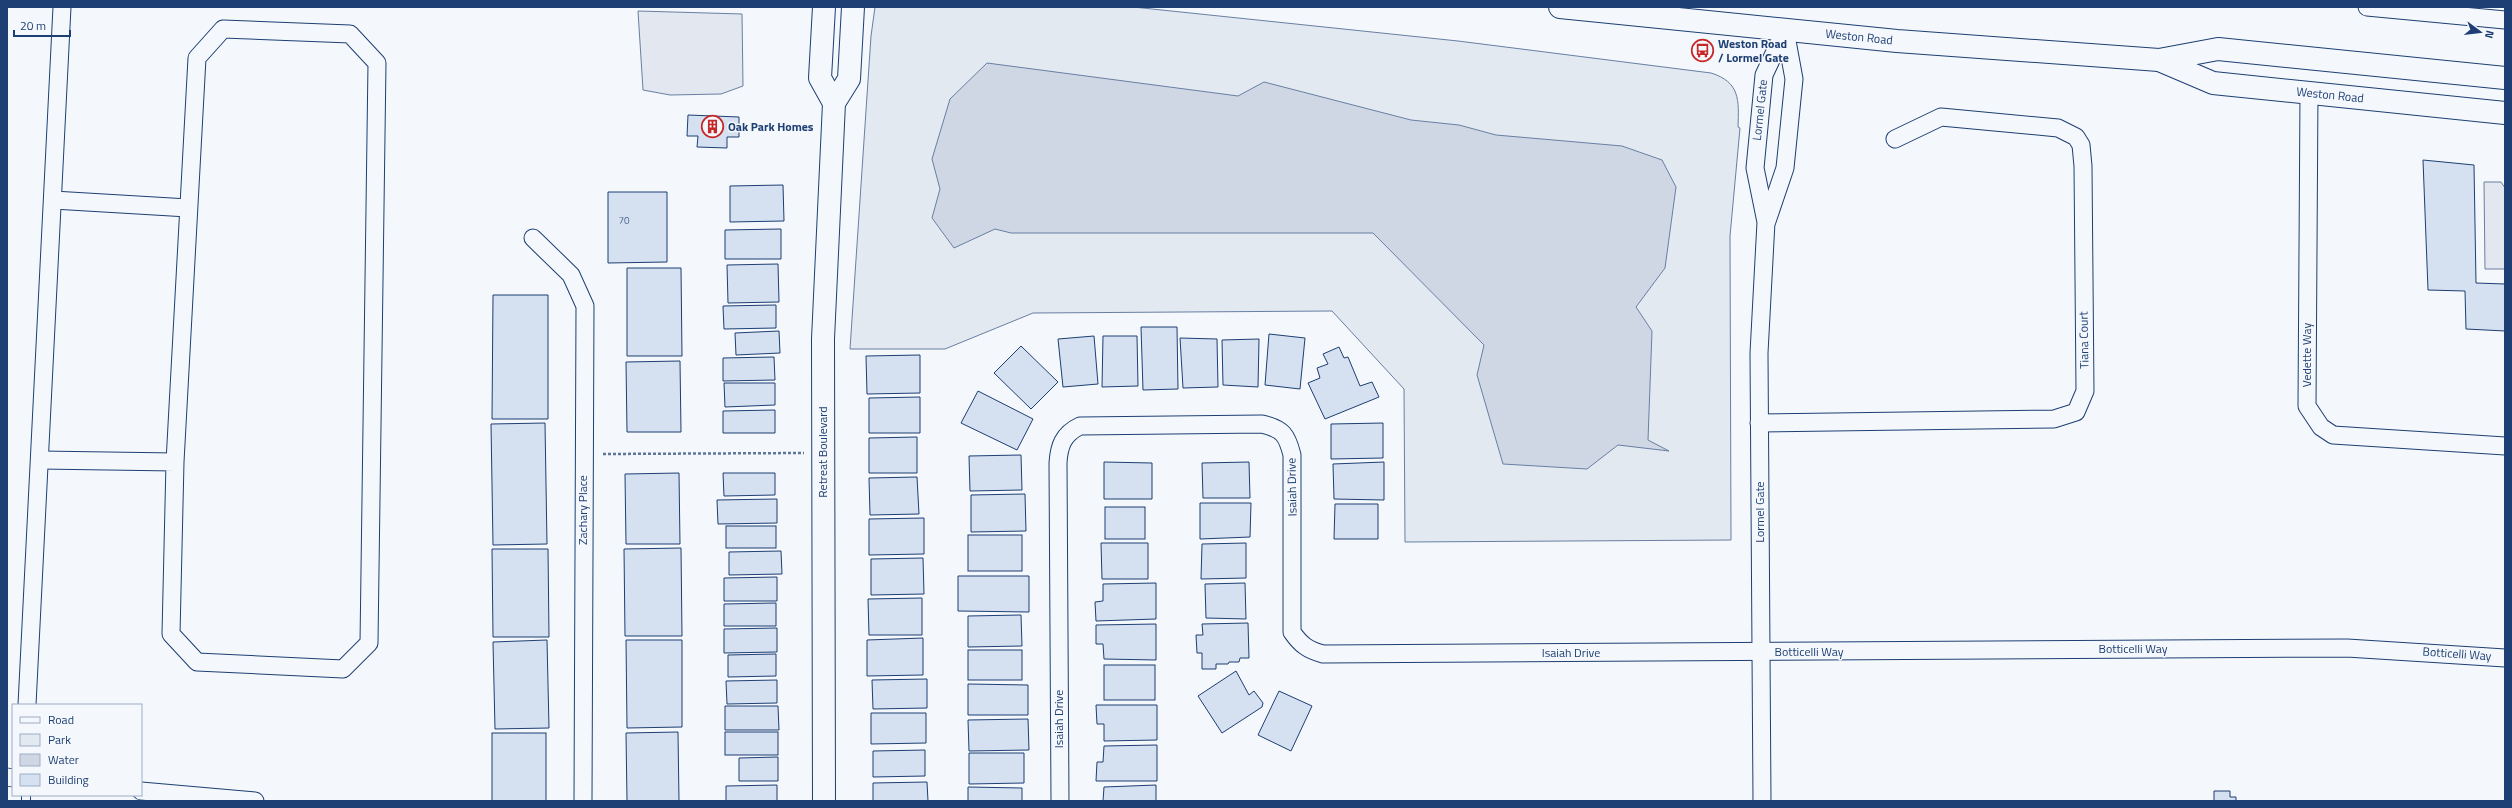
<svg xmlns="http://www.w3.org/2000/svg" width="2512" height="808" viewBox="0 0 2512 808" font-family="'Titillium Web',sans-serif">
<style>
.green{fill:#e3e9f0;stroke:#687fa3}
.parking{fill:#e3e8f0;stroke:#687fa3}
.water{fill:#cfd7e4;stroke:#687fa3}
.building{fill:#d5e0f0;stroke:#1d3f73}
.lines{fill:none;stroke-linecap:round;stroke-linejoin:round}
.lane-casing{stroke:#1d3f73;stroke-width:10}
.street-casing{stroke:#1d3f73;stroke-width:19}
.secondary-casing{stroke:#1d3f73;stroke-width:24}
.path{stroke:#5e769c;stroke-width:2.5;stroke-dasharray:3 2;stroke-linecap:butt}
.lane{stroke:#f4f7fb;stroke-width:8}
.street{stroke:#f4f7fb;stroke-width:17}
.secondary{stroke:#f4f7fb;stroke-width:22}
.labels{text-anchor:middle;stroke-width:3;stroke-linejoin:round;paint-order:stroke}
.number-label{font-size:10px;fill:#4b6792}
.street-label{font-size:12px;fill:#1d3f73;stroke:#f4f7fb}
.poi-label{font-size:12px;font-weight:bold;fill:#1d3f73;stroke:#f4f7fb;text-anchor:start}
</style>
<rect width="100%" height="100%" fill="#f4f7fb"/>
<path class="green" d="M875 7H1133L1458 41 1711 73C1740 82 1739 100 1738 127L1740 128 1730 236 1731 540 1405 542 1404 389 1332 311 1033 313 945 349H850L871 36Z"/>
<g class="parking">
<polygon points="638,11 742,14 743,86 721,94 670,95 643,90"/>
<polygon points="2484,182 2501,182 2505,188 2505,269 2485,269"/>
</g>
<polygon class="water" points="987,63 1238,96 1264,82 1411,120 1459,125 1496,135 1622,146 1662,160 1676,187 1665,268 1636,307 1652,331 1648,440 1669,451 1618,445 1587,469 1503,464 1477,375 1484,345 1373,233 1011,233 995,229 954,248 932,218 940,189 932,159 950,99"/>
<g class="building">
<polygon points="688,115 739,117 739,137 727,137 727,148 697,147 698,136 687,136"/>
<polygon points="2423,160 2474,165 2476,283 2505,284 2505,331 2466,329 2465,291 2428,290"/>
<polygon points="783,185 784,221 730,222 730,186"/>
<polygon points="608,192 667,192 667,262 608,263"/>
<polygon points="781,229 781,259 725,259 725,230"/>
<polygon points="778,264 779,302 728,303 727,265"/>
<polygon points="627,268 681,268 682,356 627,356"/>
<polygon points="493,295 548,295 548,419 492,419"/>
<polygon points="776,305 776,328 724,329 723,306"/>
<polygon points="1141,327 1177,327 1178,389 1143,390"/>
<polygon points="779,331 780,353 736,355 735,333"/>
<polygon points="1269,334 1305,338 1300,389 1265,385"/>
<polygon points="1094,336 1098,384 1063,387 1058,339"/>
<polygon points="1103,336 1137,336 1138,386 1102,387"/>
<polygon points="1180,338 1217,339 1218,387 1183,388"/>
<polygon points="1259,339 1258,387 1223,385 1222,340"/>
<polygon points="1021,346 1058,382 1031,409 994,373"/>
<polygon points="1339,347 1344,358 1348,357 1360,386 1372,382 1379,397 1325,419 1308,383 1320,378 1317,368 1328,364 1323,354"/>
<polygon points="920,355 920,393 867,394 866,356"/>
<polygon points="774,357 775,380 723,381 723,358"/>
<polygon points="680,361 681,432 627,432 626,362"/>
<polygon points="724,383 775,383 775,405 725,407"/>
<polygon points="978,391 1033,419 1017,450 961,423"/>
<polygon points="920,397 920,433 869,433 869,398"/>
<polygon points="775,410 775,433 723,433 723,411"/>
<polygon points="545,423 547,544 493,545 491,424"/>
<polygon points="1383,423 1383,458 1331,459 1331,424"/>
<polygon points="917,437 917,473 869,473 869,438"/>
<polygon points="1021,455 1022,490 970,491 969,456"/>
<polygon points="1104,462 1152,463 1152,499 1104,499"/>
<polygon points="1249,462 1250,498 1203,498 1202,463"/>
<polygon points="1384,462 1384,500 1334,499 1333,464"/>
<polygon points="679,473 680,544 626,544 625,474"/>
<polygon points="723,473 775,473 775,495 724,496"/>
<polygon points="917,477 919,514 870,515 869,478"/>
<polygon points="1025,494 1026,531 971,532 971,495"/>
<polygon points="777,499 777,523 718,524 717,500"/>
<polygon points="1200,503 1251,503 1250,537 1200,539"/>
<polygon points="1335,504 1378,504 1378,539 1334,539"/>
<rect x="1105" y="507" width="40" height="32"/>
<polygon points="924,518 924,554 869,555 869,519"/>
<rect x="726" y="526" width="50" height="22"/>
<rect x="968" y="535" width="54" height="36"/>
<polygon points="1101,543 1148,543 1148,579 1102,579"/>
<polygon points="1246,543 1246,578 1201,579 1202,544"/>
<polygon points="681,548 682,636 625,636 624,549"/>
<polygon points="492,549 548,549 549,637 493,637"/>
<polygon points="781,551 782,574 729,575 729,552"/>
<polygon points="923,558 924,594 871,595 871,559"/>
<polygon points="958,576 1029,576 1029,612 958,611"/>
<polygon points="777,577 777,601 724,601 724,578"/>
<polygon points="1156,583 1156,619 1096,621 1095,602 1103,601 1103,584"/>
<polygon points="1245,583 1246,619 1206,618 1205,584"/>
<polygon points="922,598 922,635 869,635 868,599"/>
<polygon points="776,603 776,626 724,626 724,604"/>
<polygon points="1021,615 1022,646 968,647 968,616"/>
<polygon points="1248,623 1249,658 1240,658 1239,662 1229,662 1228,664 1216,664 1216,669 1202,669 1202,653 1197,653 1196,635 1203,635 1202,624"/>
<polygon points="1156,624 1156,660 1104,659 1103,644 1096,644 1096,625"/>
<polygon points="777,628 777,652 724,653 724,629"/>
<polygon points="923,638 923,675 867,676 867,640"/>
<polygon points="547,640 549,728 495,729 493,642"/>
<polygon points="626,640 682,640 682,727 627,728"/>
<rect x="968" y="650" width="54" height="30"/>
<polygon points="776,654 776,676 728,677 728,655"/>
<rect x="1104" y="665" width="51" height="35"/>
<polygon points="1236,671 1249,695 1254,691 1263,703 1262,707 1222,733 1198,696"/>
<polygon points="927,679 927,708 873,709 872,680"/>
<polygon points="777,680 777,703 727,704 726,681"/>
<polygon points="968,684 1028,685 1028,715 968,715"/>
<polygon points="1279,691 1312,706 1291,751 1258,735"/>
<polygon points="1096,705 1157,705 1157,740 1104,741 1104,724 1097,724"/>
<polygon points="725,706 778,706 779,730 725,730"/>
<polygon points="871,713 926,713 926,743 871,744"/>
<polygon points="1028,719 1029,750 969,751 968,720"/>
<polygon points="678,732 679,801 627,801 626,733"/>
<rect x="725" y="732" width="53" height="23"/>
<rect x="492" y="733" width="54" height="68"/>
<polygon points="1157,745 1157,781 1096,781 1097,762 1103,762 1104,746"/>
<polygon points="925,750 925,776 873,777 873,751"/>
<polygon points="969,753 1024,753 1024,783 969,784"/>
<polygon points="778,757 778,781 739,781 739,758"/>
<polygon points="927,782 928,801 873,801 873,783"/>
<polygon points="777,785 777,801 726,801 726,786"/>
<polygon points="1156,785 1156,801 1103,801 1104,787"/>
<polygon points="968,787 1022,788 1022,801 968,801"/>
<polygon points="2214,791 2230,791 2230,797 2236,797 2236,801 2214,801"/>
</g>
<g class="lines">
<defs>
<polyline id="lane" points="26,795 26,801"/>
<g id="street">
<polyline points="2367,7 2505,20"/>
<polyline points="2309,92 2307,406 2321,427 2333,435 2505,446"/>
<polyline points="53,200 188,208"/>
<polyline points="1767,221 1785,168 1794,79 1785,30"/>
<polyline points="533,238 571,275 585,306 583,801"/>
<polyline points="1759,423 2054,419 2076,412 2085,391 2083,166 2081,145 2076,137 2058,128 1941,117 1895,139"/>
<polyline points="40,460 175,462 171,634 197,662 343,669 369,643 377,63 350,34 223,29 197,58 175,462"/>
<polyline points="27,705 62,7"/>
<polyline points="7,777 13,778"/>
<polyline points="141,791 255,801"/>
<path d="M1060 801 1058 463C1059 446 1063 434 1080 426L1262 424C1283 429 1287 435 1292 455V632C1301 645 1308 650 1323 654L2347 648 2505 658"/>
<polyline points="1762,801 1759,353 1766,222 1755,168 1764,75 1785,30"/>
</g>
<g id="secondary">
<polyline points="824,7 820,78 834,103"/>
<polyline points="1560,7 1897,41 2159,60 2218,49 2505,78"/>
<polyline points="2159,60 2213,83 2505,113"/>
<polyline points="824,801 823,339 834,103 849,79 853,7"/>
</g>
</defs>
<use href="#lane" class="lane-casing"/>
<use href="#street" class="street-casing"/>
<use href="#secondary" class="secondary-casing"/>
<polyline class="path" points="603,454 804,453"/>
<use href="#lane" class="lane"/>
<use href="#street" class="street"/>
<use href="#secondary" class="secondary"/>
</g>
<defs>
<symbol id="bus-ring" viewBox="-11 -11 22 22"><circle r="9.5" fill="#f4f7fb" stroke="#c62828" stroke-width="1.5"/><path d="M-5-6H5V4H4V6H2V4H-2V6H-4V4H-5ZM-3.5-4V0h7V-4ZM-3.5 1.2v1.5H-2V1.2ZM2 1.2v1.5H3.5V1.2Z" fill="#c62828"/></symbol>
<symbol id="building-ring" viewBox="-11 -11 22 22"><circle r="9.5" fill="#f4f7fb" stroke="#c62828" stroke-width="1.5"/><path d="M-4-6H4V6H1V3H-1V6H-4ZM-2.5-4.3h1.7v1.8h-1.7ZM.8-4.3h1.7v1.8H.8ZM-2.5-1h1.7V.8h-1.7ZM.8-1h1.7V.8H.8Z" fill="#c62828"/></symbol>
</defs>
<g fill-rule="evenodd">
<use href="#bus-ring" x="1690" y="38" width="25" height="25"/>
<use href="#building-ring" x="700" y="114" width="25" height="25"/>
</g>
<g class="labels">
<g class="number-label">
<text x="624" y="224">70</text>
</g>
<g class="street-label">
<text transform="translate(1859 37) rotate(6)" y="4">Weston Road</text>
<text transform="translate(2330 95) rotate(6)" y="4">Weston Road</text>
<text transform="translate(1760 110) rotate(-84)" y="4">Lormel Gate</text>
<text transform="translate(2084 340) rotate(-91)" y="4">Tiana Court</text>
<text transform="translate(2307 355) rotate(-90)" y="4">Vedette Way</text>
<text transform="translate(823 452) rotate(-90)" y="4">Retreat Boulevard</text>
<text transform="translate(1292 487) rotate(-91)" y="4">Isaiah Drive</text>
<text transform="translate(583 510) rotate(-90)" y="4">Zachary Place</text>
<text transform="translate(1760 512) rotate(-90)" y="4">Lormel Gate</text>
<text x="2133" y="653">Botticelli Way</text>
<text x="1809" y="656">Botticelli Way</text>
<text x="1571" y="657">Isaiah Drive</text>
<text transform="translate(2457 654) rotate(4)" y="4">Botticelli Way</text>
<text transform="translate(1059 719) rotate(-90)" y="4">Isaiah Drive</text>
</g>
<g class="poi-label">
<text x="1718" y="48">Weston Road<tspan x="1718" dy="14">/ Lormel Gate</tspan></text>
<text x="728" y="131">Oak Park Homes</text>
</g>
</g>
<rect width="2512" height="808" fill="none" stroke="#1d3f73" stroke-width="16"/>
<rect x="12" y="704" width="130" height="92" fill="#f4f7fb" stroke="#9eadc5"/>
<rect x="20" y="717" width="20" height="6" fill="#f4f7fb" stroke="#9eadc5"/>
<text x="48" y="724" font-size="12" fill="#1d3f73">Road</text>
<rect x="20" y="734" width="20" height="12" fill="#e3e9f0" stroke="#9eadc5"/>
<text x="48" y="744" font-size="12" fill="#1d3f73">Park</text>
<rect x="20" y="754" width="20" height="12" fill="#cfd7e4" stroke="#9eadc5"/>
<text x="48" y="764" font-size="12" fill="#1d3f73">Water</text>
<rect x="20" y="774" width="20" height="12" fill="#d5e0f0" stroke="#9eadc5"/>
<text x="48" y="784" font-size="12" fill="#1d3f73">Building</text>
<g transform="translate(2480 32) rotate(105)" stroke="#f4f7fb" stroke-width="3" paint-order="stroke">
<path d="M0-3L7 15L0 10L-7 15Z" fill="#1d3f73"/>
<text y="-6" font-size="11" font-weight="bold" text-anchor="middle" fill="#1d3f73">N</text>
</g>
<path d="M14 30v6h56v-6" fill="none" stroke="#1d3f73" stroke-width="2"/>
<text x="20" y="30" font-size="12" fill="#1d3f73" stroke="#f4f7fb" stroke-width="3" paint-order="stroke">20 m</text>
</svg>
